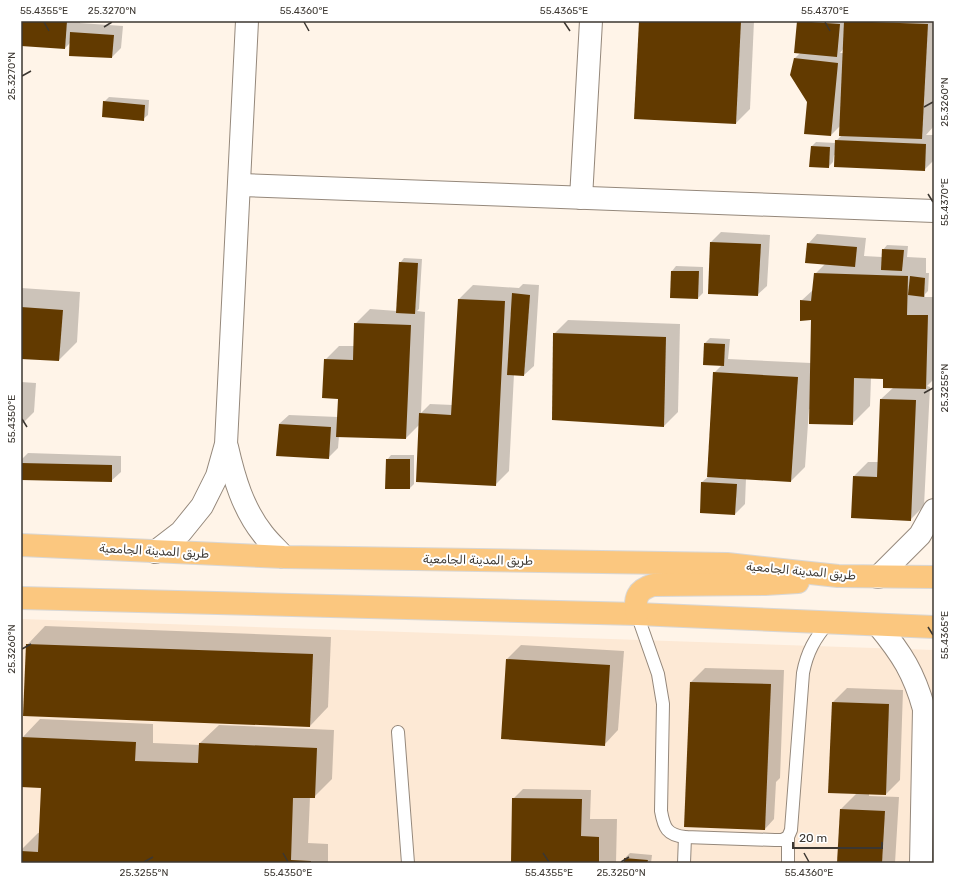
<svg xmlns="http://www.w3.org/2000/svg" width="955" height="884" viewBox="0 0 955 884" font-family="Rubik,Vazirmatn,sans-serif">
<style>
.built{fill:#fde9d5}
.shadow{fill:#0003;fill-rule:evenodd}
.building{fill:#623a00}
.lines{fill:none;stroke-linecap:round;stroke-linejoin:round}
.service-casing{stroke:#95887b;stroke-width:14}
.minor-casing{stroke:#95887b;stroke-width:24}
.primary-casing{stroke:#d8d7d6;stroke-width:24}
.service{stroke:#fff;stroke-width:12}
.minor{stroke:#fff;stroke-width:22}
.primary{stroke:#fbc77f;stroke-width:22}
.ticks{fill:none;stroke:#3c3731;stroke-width:1.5}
.labels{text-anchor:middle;stroke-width:4;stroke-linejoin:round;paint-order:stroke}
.street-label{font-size:12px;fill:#3c3731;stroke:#fff}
.neatline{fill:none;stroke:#3c3731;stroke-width:1.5}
.ticks-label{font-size:10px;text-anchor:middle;fill:#3c3731}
</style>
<rect width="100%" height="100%" fill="#fff4e8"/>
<polygon class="built" points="21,619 934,650 934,863 21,863"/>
<g class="shadow">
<polygon points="21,21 80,21 80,23 123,26 121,48 112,57 71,42 65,48 21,45"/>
<polygon points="640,21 754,21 750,109 736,123"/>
<path d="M798 21H934V126L926 135H934V160L924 170 834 155 833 162 828 167 812 146 816 142 836 143V141L842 135 840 126 831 135 808 102 795 58 801 52H795ZM844 48V53H840Z"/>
<polygon points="109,97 149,100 148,115 143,119 104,102"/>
<polygon points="721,232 770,235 767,286 757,295 709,293 711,242"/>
<polygon points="817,234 866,238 864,256 882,257 883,250 887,245 908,246 907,257 926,258 926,273 929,273 928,291 925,294 925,297 934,297 934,379 927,386 930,387 924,506 910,520 852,517 854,476 868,462 879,462 881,399 894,387 884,378 871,378 870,406 852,424 809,409 805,467 791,481 746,478 745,504 735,514 701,512 702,482 708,477 714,373 722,365 704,364 705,343 710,338 730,339 728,359 811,363 812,319 801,301 814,289 815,274 825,264 808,244"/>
<polygon points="404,258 422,259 419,309 417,311 425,312 421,413 430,404 453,405 459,299 473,285 519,288 523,284 539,285 534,366 524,375 514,374 509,471 495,485 420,424 406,438 339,436 338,448 328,458 279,424 289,415 338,417 339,398 325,360 339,346 355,346 355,324 370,309 397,311 400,263"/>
<polygon points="676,266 703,267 703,293 698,298 672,271"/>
<polygon points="21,288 80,292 77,342 59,360 21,358"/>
<polygon points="568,320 680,324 678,412 664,426 554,334"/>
<polygon points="21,382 36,383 34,412 21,425"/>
<polygon points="28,453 121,456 121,472 111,481 21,479 21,460"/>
<polygon points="391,455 414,455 414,484 410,488 387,460"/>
<polygon points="45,626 331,637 328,707 310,726 24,715 27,645"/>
<polygon points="521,645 624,651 618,730 604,745 507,659"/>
<polygon points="705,668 784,670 780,778 776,782 774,819 765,829 691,682"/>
<polygon points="847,688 903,690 900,780 886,794 869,794 869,796 899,797 895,863 838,863 841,809 857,793 833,702"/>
<polygon points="40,719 153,724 153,743 200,745 200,743 219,725 334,730 332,779 314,797 310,797 308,843 328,844 328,863 21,863 21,850 38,833 40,833 42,787 21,786 22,738"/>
<polygon points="523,789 591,790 590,819 617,819 616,863 512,863 513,799"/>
<polygon points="630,853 652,855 651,863 625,863 625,858"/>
</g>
<g class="building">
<polygon points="21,21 67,21 65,49 21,46"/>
<polygon points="639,21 741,21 736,124 634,119"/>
<polygon points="797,21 840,24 837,57 794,53"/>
<polygon points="844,21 928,24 922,139 839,136"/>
<polygon points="70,32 114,35 112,58 69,56"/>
<polygon points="794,58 838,63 831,136 804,134 807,102 790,75"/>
<polygon points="103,101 145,105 144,121 102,117"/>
<polygon points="835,140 926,144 925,171 834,167"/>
<polygon points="811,146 830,147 829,168 809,167"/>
<polygon points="710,242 761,244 758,296 708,294"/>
<polygon points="807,243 857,247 855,267 805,263"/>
<polygon points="882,249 904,250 902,271 881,270"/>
<polygon points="399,262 418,263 415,314 396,313"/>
<polygon points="671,271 699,271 698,299 670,298"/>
<polygon points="814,273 908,276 907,315 928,315 926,389 883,388 883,379 854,378 853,425 809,424 811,320 800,321 800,300 811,301"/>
<polygon points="910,276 925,278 924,297 908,295"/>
<polygon points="512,293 530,295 524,376 507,375"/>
<polygon points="458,299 505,301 496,486 416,482 419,413 451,415"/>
<polygon points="21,307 63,310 59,361 21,359"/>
<polygon points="354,323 411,325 406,439 336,437 338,399 322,398 324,359 353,360"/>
<polygon points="553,333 666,337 664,427 552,420"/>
<polygon points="704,343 725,344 724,366 703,365"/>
<polygon points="713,372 798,377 791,482 707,477"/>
<polygon points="880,399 916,400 911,521 851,518 853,476 877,477"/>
<polygon points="279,424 331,427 329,459 276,456"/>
<polygon points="386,459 410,459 410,489 385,489"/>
<polygon points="21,463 112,465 112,482 21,480"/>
<polygon points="701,482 737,484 735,515 700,513"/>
<polygon points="26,644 313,654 310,727 23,716"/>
<polygon points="506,659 610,665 605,746 501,739"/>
<polygon points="690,682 771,684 765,830 684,827"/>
<polygon points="832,702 889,704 886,795 828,793"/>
<polygon points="21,737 136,742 135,761 198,763 199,743 317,748 315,798 293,798 291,860 311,861 311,863 21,863 21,851 38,852 41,788 21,787"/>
<polygon points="512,798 582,799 581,836 599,837 599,863 511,863"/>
<polygon points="840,809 885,811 882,863 837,863"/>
<polygon points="624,858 648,860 647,863 624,863"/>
</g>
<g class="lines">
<defs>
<g id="service">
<path d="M637 614 658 674 663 704 661 811C664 828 667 835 685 837L775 840H782L788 837 791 830 803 673C807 652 815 638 828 623"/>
<polyline points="398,732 408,863"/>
<polyline points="788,837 788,863"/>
<polyline points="684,863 685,837"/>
</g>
<g id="minor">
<polyline points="240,185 934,211"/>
<polyline points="581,198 591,21"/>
<path d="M227 447C234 478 243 509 263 534 269 542 277 549 284 557"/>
<polyline points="155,552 181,532 202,506 217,476 226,444 247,21"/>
<polyline points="878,577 920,535 934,510"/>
<path d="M878 625C902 654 914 673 924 709L921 863"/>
</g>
<g id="primary">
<polyline points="21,545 284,557 727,564 838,576 934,577"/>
<polyline points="21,598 637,614 934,627"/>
<path d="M637 614C634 598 637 590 653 585L765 584 798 582"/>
</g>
</defs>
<use href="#service" class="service-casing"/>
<use href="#minor" class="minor-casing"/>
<use href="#primary" class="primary-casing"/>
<use href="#service" class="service"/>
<use href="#minor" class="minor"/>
<use href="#primary" class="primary"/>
</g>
<path class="ticks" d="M44 22 49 31M304 22 309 31M564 22 570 31M825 22 830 31M104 27 112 22M22 76 31 71M924 107 933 102M928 194 933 202M924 393 933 388M22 419 27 427M928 627 933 635M22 649 31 644M283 853 288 862M543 853 549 862M804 853 809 862M144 862 153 857M621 862 629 857"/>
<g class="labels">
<g class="street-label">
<text transform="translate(154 551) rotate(3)" y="4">طريق المدينة الجامعية</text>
<text transform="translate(478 560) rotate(1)" y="4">طريق المدينة الجامعية</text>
<text transform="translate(801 571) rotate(5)" y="4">طريق المدينة الجامعية</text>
</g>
</g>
<rect width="955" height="884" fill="none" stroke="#ffffff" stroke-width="44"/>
<path d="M793 842v6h89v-6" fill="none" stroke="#3c3731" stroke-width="2"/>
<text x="799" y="842" font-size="12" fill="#3c3731" stroke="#ffffff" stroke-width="3" paint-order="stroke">20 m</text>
<rect x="22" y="22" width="911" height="840" class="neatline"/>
<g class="ticks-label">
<text x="44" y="14">55.4355°E</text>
<text x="112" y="14">25.3270°N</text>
<text x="304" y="14">55.4360°E</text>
<text x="564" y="14">55.4365°E</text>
<text x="825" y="14">55.4370°E</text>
<text transform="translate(11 76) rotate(-90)" y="4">25.3270°N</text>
<text transform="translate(944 102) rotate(-90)" y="4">25.3260°N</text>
<text transform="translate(944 202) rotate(-90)" y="4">55.4370°E</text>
<text transform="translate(944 388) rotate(-90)" y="4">25.3255°N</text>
<text transform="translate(11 419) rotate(-90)" y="4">55.4350°E</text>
<text transform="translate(944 635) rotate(-90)" y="4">55.4365°E</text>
<text transform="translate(11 649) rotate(-90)" y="4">25.3260°N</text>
<text x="144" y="876">25.3255°N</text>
<text x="288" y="876">55.4350°E</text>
<text x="549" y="876">55.4355°E</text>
<text x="621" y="876">25.3250°N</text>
<text x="809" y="876">55.4360°E</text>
</g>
</svg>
